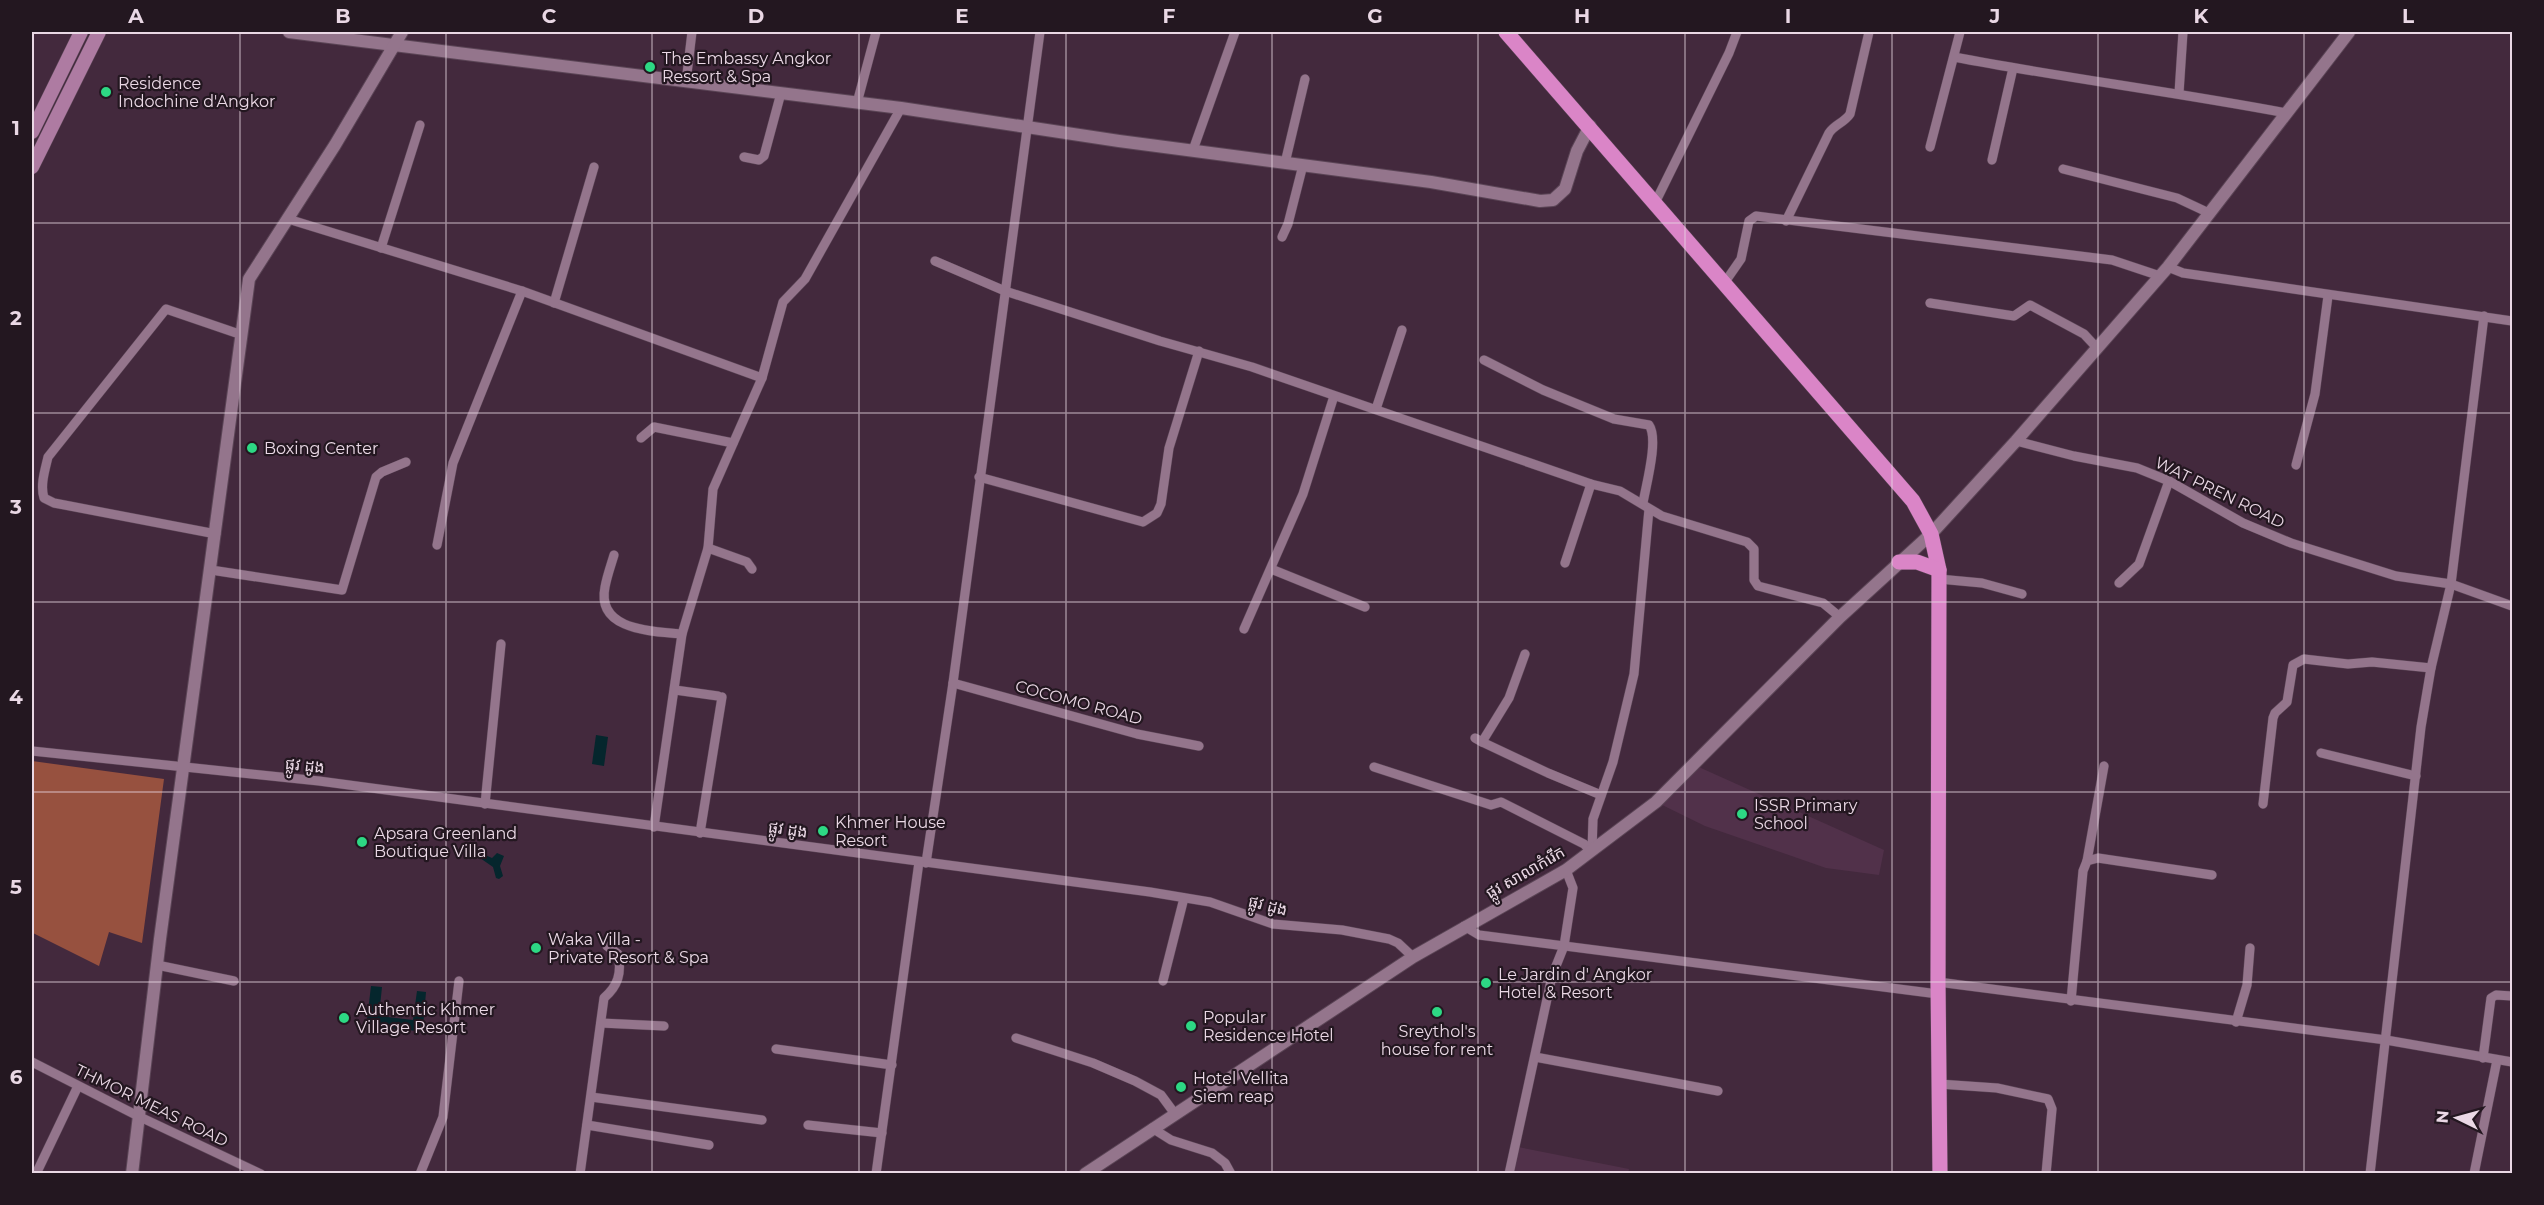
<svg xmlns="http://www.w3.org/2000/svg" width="2544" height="1205" viewBox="0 0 2544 1205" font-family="Montserrat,'Noto Sans Khmer',sans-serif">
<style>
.built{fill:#51314a}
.forest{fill:#97513f}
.water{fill:#05262d}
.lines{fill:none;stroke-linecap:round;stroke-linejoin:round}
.minor-casing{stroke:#5b4556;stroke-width:10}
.tertiary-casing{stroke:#5b4556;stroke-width:14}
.secondary-casing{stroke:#5b4556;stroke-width:15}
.trunk-casing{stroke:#5b4556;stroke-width:16}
.minor{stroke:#94758c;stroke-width:9}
.tertiary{stroke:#94758c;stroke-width:12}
.secondary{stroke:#ae7ba2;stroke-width:14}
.trunk{stroke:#da85c7;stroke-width:15}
.grid{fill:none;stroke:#ead8e5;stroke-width:1.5;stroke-opacity:0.55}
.poi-dot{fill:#2dd884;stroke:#231720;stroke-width:2}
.labels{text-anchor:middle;stroke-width:4.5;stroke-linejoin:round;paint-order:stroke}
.poi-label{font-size:16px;fill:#ead8e5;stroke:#231720;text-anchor:start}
.street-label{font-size:16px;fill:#ead8e5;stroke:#231720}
.neatline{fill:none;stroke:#ead8e5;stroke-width:2}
.grid-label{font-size:20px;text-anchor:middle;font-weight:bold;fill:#ead8e5}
</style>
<rect width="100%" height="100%" fill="#43293d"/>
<g class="built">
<polygon points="1692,764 1884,850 1879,875 1826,868 1705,826 1656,802"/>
<polygon points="1518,1147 1629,1169 1628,1174 1512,1174"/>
</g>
<polygon class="forest" points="32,761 164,779 142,943 109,932 99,966 33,933 32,935"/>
<g class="water">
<polygon points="596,735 608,737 604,766 592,764"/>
<polygon points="497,853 504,856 500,866 503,876 499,879 496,878 493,867 480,858 480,855 483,854 492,858"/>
<polygon points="371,986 382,987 379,1016 413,1020 417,991 426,992 423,1027 417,1031 371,1026 367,1020"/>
</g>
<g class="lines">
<defs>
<g id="minor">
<path d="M1954 57C2064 78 2175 92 2286 113"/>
<polyline points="686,82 692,32"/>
<polyline points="2179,93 2183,32"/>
<polyline points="857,103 876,32"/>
<polyline points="1930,147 1960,32"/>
<polyline points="1193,150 1235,32"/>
<polyline points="744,157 759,160 764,156 781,93"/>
<polyline points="1992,160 2013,68"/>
<polyline points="1285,163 1305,79"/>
<polyline points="2063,169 2177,198 2209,213"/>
<polyline points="1655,203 1729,53 1737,32"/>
<polyline points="288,219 522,291 762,378"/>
<path d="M1786 221 1829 133C1835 124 1844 123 1850 114L1869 32"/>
<polyline points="1282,237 1288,224 1303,165"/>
<polyline points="381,248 420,125"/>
<polyline points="935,261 1005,291 1160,341 1252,367 1591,484 1620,491 1662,516 1747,542 1754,549 1754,580 1758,586 1823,603 1840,617"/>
<polyline points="2168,267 2183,273 2512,321"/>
<polyline points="1725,282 1741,259 1749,221 1756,216 2112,260 2160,276"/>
<polyline points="554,303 594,167"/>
<polyline points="1930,303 2014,316 2030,305 2084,334 2097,348"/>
<path d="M1484 360 1543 390 1614 419 1649 425C1659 439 1646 485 1643 503"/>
<polyline points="1376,409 1402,330"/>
<polyline points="641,438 654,427 733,443"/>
<polyline points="2016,441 2074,456 2137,468 2169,481 2243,523 2291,543 2396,576 2451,584 2512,606"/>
<polyline points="2296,465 2315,394 2328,296"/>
<polyline points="979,477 1143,522 1157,513 1161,504 1169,448 1199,351"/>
<path d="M216 534 54 503 44 498C40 485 45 470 48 457L166 309 242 335"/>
<polyline points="437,545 453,463 522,291"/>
<polyline points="708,548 747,562 752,569"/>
<path d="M614 555C611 565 607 576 605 587 596 631 653 631 682 634"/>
<polyline points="1565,563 1591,484"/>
<polyline points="1271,569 1365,607"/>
<polyline points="211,570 342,590 376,477 382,472 406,462"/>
<polyline points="1939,579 1982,583 2022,594"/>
<polyline points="2119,583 2139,564 2169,481"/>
<polyline points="1244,629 1303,494 1334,396"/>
<polyline points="953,683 1137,734 1199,746"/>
<polyline points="675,690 718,696"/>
<polyline points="1475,738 1482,742 1509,698 1525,654"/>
<polyline points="1482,742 1548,773 1601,795"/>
<polyline points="32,751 319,781 1150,892 1210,902 1273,924 1342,930 1389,939 1398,943 1413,957"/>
<polyline points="2321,753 2416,776"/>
<polyline points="1374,767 1491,805 1501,802 1584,844 1591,851"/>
<polyline points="485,804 501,644"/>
<polyline points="2263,804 2273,718 2275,713 2287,702 2293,665 2304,659 2348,664 2372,662 2431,668"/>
<polyline points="654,827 682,634 708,548 713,489 762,378 783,302 805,279 901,108"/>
<polyline points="700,833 722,697"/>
<polyline points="1592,851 1593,819 1613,762 1634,674 1649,509"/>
<polyline points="2087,861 2104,766"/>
<polyline points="926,863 953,683 1040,32"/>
<polyline points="1464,926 1479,935 1938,994"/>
<polyline points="157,965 234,981"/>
<polyline points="1163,981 1184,898"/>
<polyline points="1938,982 2386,1040 2512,1062"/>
<polyline points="2071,1001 2083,871 2087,861 2098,858 2212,875"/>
<polyline points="2236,1022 2247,985 2250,948"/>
<polyline points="601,1023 664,1026"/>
<polyline points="1016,1038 1093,1063 1135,1081 1161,1095 1175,1114"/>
<polyline points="776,1049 892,1065"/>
<polyline points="1535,1057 1718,1091"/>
<polyline points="2483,1058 2491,998 2496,995 2512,996"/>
<polyline points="32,1062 138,1116 261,1174"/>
<polyline points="1939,1084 1997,1088 2048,1099 2052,1109 2046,1174"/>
<polyline points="591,1097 762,1120"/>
<polyline points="587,1125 709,1145"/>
<polyline points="808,1125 882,1133"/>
<polyline points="1152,1128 1171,1140 1212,1153 1225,1163 1231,1174"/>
<polyline points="36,1174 78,1086"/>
<polyline points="420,1174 443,1117 459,981"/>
<path d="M580 1174 604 998C618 986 622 973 618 954L607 946"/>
<polyline points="876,1174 919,862"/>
<polyline points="1509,1174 1552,976 1564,946 1573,888 1566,870"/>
<polyline points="2370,1174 2421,727 2431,668 2451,584 2484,316"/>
<polyline points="2474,1174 2497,1060"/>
</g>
<g id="tertiary">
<polyline points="289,32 901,108 1119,141 1431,182 1540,201 1553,200 1565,189 1577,151 1590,126"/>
<polyline points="132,1174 160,939 249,279 335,145 402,32"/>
<polyline points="1085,1174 1413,957 1566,870 1656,802 1840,617 1931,534 2016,441 2168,267 2349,32"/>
</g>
<g id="secondary">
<polyline points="32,132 81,32"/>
<polyline points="32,167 99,32"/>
</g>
<g id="trunk">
<polyline points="1506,32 1913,501 1931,534 1939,570 1938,982 1940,1174"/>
<polyline points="1899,562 1917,562 1939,570"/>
</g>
</defs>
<use href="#minor" class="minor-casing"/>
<use href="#tertiary" class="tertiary-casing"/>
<use href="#secondary" class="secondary-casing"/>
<use href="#trunk" class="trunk-casing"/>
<use href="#minor" class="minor"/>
<use href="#tertiary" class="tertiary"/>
<use href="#secondary" class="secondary"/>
<use href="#trunk" class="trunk"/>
</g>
<path class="grid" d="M240 32V1174M446 32V1174M652 32V1174M859 32V1174M1066 32V1174M1272 32V1174M1478 32V1174M1685 32V1174M1892 32V1174M2098 32V1174M2304 32V1174M32 223H2512M32 413H2512M32 602H2512M32 792H2512M32 982H2512"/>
<g class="poi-dot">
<circle cx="650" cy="67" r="6"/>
<circle cx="106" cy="92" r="6"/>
<circle cx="252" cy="448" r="6"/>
<circle cx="1742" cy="814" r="6"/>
<circle cx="823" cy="831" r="6"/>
<circle cx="362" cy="842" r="6"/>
<circle cx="536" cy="948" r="6"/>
<circle cx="1486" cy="983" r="6"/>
<circle cx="1437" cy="1012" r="6"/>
<circle cx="344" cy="1018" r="6"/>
<circle cx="1191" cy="1026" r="6"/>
<circle cx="1181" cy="1087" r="6"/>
</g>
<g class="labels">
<g class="poi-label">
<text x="662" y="64">The Embassy Angkor<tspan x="662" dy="18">Ressort &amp; Spa</tspan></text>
<text x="118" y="89">Residence<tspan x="118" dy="18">Indochine d'Angkor</tspan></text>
<text x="264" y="454">Boxing Center</text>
<text x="1754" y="811">ISSR Primary<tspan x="1754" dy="18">School</tspan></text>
<text x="835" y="828">Khmer House<tspan x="835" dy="18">Resort</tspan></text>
<text x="374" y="839">Apsara Greenland<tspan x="374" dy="18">Boutique Villa</tspan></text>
<text x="548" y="945">Waka Villa -<tspan x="548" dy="18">Private Resort &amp; Spa</tspan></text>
<text x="1498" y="980">Le Jardin d' Angkor<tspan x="1498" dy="18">Hotel &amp; Resort</tspan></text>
<text x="356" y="1015">Authentic Khmer<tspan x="356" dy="18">Village Resort</tspan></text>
<text x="1203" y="1023">Popular<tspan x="1203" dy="18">Residence Hotel</tspan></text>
<text x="1437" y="1037" text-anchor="middle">Sreythol's<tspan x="1437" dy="18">house for rent</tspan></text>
<text x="1193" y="1084">Hotel Vellita<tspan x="1193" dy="18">Siem reap</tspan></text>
</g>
<g class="street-label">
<text transform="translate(2220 492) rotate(26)" y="6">WAT PREN ROAD</text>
<text transform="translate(1079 702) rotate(15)" y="6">COCOMO ROAD</text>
<text transform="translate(305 765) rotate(6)" y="6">ផ្លូវ ដូង</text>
<text transform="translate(788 829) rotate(8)" y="6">ផ្លូវ ដូង</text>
<text transform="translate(1525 872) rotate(-30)" y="6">ផ្លូវ សាលាកំរើក</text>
<text transform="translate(1268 905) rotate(14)" y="6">ផ្លូវ ដូង</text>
<text transform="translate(152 1105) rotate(26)" y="6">THMOR MEAS ROAD</text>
</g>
</g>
<rect width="2544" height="1205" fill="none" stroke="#231720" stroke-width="66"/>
<g transform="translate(2457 1118) rotate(275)" stroke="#231720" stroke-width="4.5" paint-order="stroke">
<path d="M0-4.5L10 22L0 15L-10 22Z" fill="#ead8e5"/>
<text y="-9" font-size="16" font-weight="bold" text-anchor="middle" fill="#ead8e5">N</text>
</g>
<rect x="33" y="33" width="2478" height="1139" class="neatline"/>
<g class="grid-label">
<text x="136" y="23">A</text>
<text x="343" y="23">B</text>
<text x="549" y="23">C</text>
<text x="756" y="23">D</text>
<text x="962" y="23">E</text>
<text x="1169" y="23">F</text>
<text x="1375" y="23">G</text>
<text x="1582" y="23">H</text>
<text x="1788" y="23">I</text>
<text x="1995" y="23">J</text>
<text x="2201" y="23">K</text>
<text x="2408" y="23">L</text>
<text x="16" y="135">1</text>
<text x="16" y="325">2</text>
<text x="16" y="514">3</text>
<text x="16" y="704">4</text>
<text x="16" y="894">5</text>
<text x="16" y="1084">6</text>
</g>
</svg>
